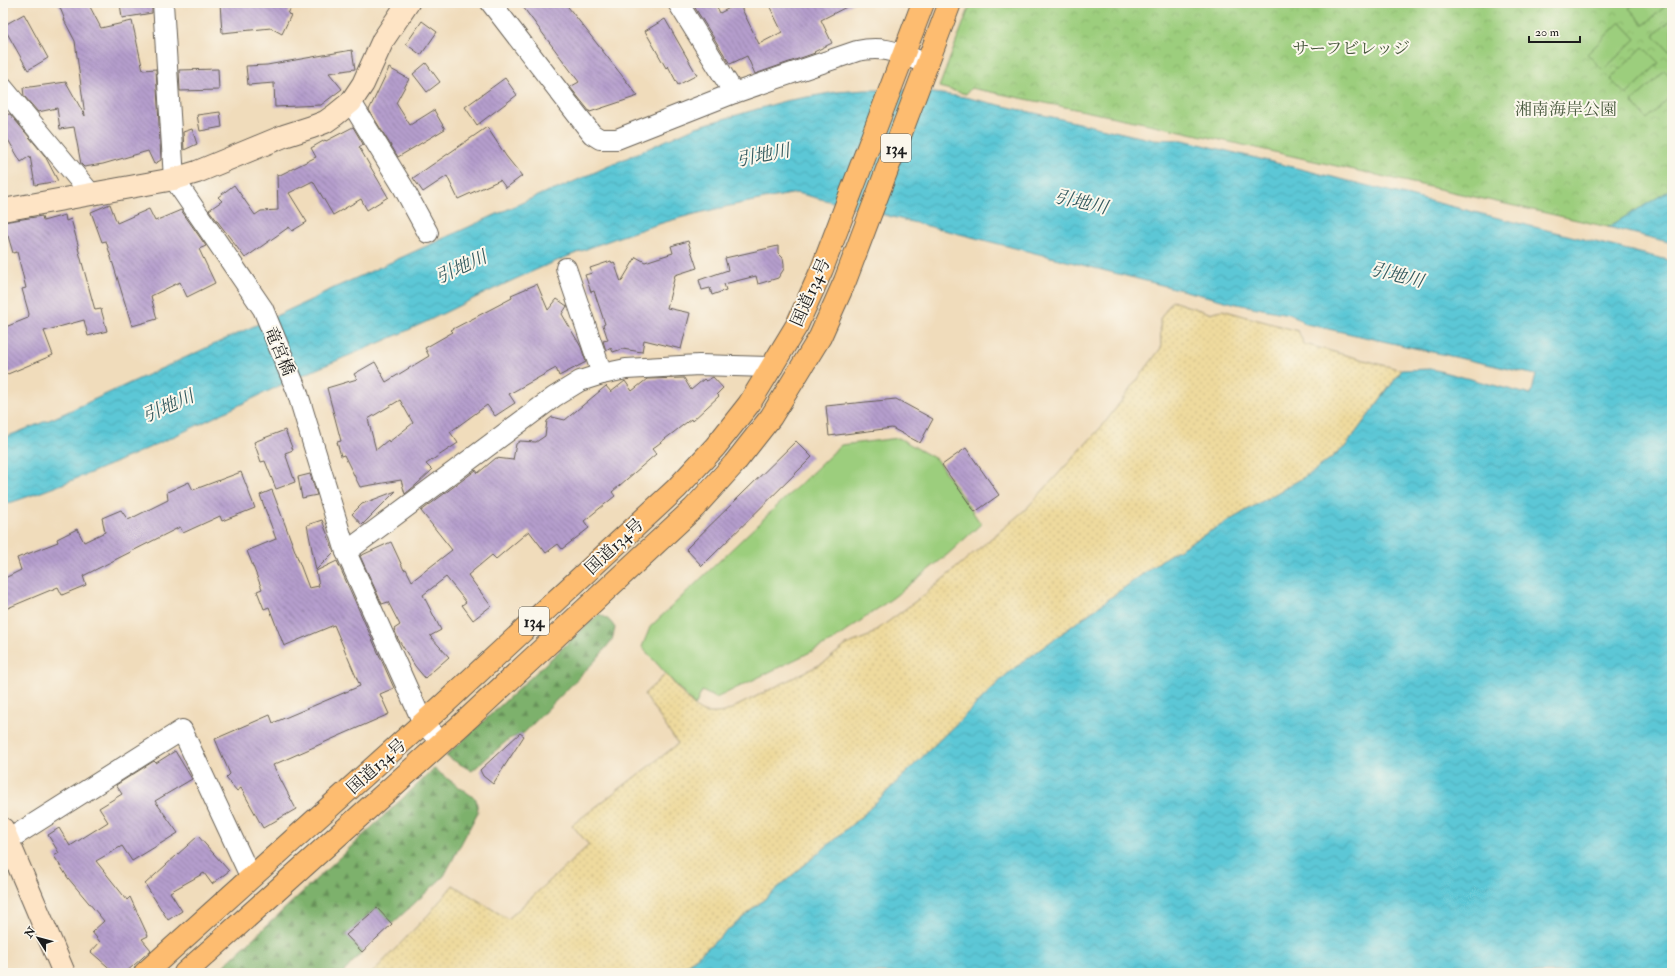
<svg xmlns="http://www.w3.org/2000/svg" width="1675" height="976" viewBox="0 0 1675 976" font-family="'IM FELL Double Pica','Noto Serif JP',serif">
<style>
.forest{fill:url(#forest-firs);stroke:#4c6644}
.sand{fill:url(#sand-dots);stroke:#857b5d}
.park{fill:url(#park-crowns);stroke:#5c754c}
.pitch{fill:#9cce7d;stroke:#5c754c}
.water{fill:url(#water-waves);stroke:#3c7279}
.building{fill:url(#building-back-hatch);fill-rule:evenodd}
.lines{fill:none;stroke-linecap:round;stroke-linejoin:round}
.street-casing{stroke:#665f54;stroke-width:22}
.secondary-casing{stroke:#665f54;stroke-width:24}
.highway-casing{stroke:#665f54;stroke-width:24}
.street{stroke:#fff;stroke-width:20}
.secondary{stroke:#fee4c5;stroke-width:22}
.highway{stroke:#fdbc6f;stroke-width:22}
.labels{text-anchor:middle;stroke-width:4;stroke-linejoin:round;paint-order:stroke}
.shield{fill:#fbf7ec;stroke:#5f5e5a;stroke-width:1}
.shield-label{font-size:16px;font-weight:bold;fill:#1c1c1c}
.park-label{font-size:17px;fill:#495a3e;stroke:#fbf7ec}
.street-label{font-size:17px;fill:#1c1c1c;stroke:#fbf7ec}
.water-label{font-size:18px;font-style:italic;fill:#32585d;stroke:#fbf7ec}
</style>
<defs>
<pattern id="forest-firs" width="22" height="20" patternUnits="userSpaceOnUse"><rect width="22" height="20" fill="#7db16c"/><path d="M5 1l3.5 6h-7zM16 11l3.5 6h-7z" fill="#668f58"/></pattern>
<pattern id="sand-dots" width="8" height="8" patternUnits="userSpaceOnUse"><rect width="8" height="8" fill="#eeda9e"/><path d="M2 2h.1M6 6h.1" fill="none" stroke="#ccba88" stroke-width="1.8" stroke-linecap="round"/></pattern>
<pattern id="park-crowns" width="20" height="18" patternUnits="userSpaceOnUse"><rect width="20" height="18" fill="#9cce7d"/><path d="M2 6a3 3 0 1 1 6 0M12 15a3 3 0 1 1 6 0" fill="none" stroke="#86b06b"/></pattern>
<pattern id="water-waves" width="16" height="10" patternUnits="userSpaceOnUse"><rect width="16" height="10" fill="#5cc7d6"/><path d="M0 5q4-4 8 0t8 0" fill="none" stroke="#4faab7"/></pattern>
<pattern id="building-back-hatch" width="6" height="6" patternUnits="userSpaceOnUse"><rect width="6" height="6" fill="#b59ecd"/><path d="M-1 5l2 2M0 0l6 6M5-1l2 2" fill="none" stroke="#9280a6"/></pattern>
</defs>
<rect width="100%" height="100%" fill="#fbf7ec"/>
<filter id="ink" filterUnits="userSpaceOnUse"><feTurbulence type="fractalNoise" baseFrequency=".025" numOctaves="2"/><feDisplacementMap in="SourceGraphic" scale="8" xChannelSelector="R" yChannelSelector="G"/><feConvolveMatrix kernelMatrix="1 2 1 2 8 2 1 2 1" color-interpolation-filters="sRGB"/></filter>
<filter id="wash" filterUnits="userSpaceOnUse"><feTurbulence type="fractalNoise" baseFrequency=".012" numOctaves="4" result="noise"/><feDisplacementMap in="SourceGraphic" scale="16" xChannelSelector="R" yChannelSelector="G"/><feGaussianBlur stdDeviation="0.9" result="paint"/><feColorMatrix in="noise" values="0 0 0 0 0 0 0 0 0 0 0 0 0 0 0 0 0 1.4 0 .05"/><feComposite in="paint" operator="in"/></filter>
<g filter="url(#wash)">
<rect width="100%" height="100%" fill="#f0dcbb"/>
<g class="forest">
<path d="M599 614C606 617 611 621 615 628L612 640 596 660 524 733 509 739 472 771 446 756Z"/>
<polygon points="434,769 476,799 478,812 444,876 392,924 376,908 347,935 362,952 343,973 216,973"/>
</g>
<path class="sand" d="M1172 301 1209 313 1222 310 1298 331 1304 344 1402 370 1345 447 1313 472 1166 557 1008 673 863 815 678 973H372L429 914 453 885 508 919 589 845 572 825 678 744 644 694 666 674C674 683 692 708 703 712 710 714 718 713 725 712L825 662 846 645 869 636 924 595 1026 509 1104 424 1161 348 1160 319Z"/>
<polygon class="park" points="971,3 1672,3 1672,189 1608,227 1154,125 971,88 966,94 939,87"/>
<g class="pitch">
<polygon points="1635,3 1669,3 1644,25 1629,8"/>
<polygon points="1672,19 1672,49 1669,51 1654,35"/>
<polygon points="1620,22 1636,39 1603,70 1587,54"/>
<polygon points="1643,47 1659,63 1626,95 1610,79"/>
<polygon points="1665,71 1672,78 1672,95 1647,119 1632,102"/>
<polygon points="899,438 936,459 981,524 947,555 894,597 831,642 716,698 702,691 695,706 642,647 650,627 841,445"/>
</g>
<g class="water">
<path d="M867 90H911L964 97 1149 139 1183 140 1672 261V973H678L863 815 1008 673 1166 557 1313 472 1345 447 1402 370 1432 369 1531 395 1536 375 1306 324 1293 315 1237 304 797 193C746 202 695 212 646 228 576 250 509 281 444 313 391 340 337 359 283 384 192 428 100 474 3 505V438L54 418 317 297 323 293 548 191 555 190 696 127 785 101 836 92Z"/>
<polygon points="1672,189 1672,243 1608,227 1670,190"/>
</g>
<g id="blocks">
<g class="building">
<polygon points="58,3 88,3 101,28 132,21 143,70 156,69 161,160 154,164 148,151 103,164 84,167 81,164 74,127 60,129 57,108 38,112 24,96 23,88 66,82 85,116 75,41 64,20 65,20"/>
<polygon points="120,3 152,3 152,13 122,18"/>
<polygon points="220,3 293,3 288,14 291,15 282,34 271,28 222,33"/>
<polygon points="520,3 565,3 638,96 590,112 570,87 579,82"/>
<polygon points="692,3 715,3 720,13 739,3 759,44 782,32 768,3 854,3 821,20 832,43 814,52 815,53 755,74 747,56 730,64"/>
<polygon points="24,14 48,58 28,70 3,26"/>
<polygon points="665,19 697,75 678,85 668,66 666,68 645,31"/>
<polygon points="422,21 437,32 421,55 406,44"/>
<polygon points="352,50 355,69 329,73 342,89 321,105 275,107 274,83 248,85 246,66 267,65"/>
<polygon points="426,63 440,82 427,92 413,74"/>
<polygon points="389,68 409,79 396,103 410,125 434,110 445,129 398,157 369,110"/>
<polygon points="218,69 219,90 180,91 179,70"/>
<polygon points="505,78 517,95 477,125 465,107"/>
<polygon points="220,112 222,127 200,131 197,115"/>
<polygon points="10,114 45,156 58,181 35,185 30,156 21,162 3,131 3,115"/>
<polygon points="353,127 363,144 359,147 388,197 367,210 361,199 333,215 313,181 289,193 307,222 292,231 289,227 245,258 209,210 222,201 218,197 234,185 255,215 261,211 278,210 277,174 278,176 316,157 311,148 325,140 326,141"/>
<polygon points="487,127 506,156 522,176 506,188 500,180 458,199 447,176 423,192 413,178"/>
<polygon points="192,129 197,144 184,150 183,132"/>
<polygon points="110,204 117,223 149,209 155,221 181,210 206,246 199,249 215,283 187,297 180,282 151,296 157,319 132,326 106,241 102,242 91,212"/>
<polygon points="65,215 66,221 71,219 79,248 78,248 95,310 101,309 107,331 88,336 84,320 44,331 53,355 3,376 3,328 28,318 29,314 22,289 26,288 17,252 13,253 8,236 5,236 3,222 42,216 43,221"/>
<polygon points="688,241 697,268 675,275 667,308 690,313 681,349 644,340 642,352 622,349 613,352 611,348 606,351 603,341 608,340 603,325 605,324 594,291 591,292 585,275 592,273 590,268 611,261 612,263 614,262 621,282 636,257 645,262 673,253 671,246"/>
<polygon points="778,246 778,253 783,258 784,264 784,269 778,278 758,284 756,276 724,284 726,290 712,295 710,288 702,290 699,280 728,270 725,258"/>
<path d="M537 284 548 310 557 299 567 306 562 314 581 347 586 362 559 376 556 368 509 394 515 403 495 416 487 405 450 432 458 443 426 464 432 470 416 485 405 494 401 480 360 487 344 455 341 456 337 442 341 441 327 388 357 379 354 374 375 362 386 382 429 356 425 348 453 332 451 330 512 298 511 295ZM400 400 413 423 389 442 388 440 376 450 368 419Z"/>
<polygon points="713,377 723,388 717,394 719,396 692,421 691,419 652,449 656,454 612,492 615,496 584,521 589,528 562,549 558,544 546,553 529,531 496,559 492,555 468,575 491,606 473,620 462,605 466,602 446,577 423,595 441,630 430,636 449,657 425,678 415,666 398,639 394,629 400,625 388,602 382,604 360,556 391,542 404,570 406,569 412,581 452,550 421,511 476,470 478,473 496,458 513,460 516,444 520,441 536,442 545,436 547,421 552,417 565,420 606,386 611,392 625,381 632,391 647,379 684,378 691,390 704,379 706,381"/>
<polygon points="896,399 933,419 920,443 892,428 829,436 826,406"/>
<polygon points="285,430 293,450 285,453 295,482 276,489 265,461 261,462 254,442"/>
<polygon points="796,441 812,457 702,566 686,549"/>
<polygon points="966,448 999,495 975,512 942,465"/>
<polygon points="241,472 255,508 222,521 220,516 183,533 180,527 83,576 86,585 62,595 58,587 3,610 3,579 21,570 17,558 58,542 57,539 77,529 84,542 105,532 102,518 121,510 128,520 168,500 167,492 189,482 193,490"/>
<polygon points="310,474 317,495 302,498 298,477"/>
<polygon points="272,490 309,588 319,586 316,571 337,561 394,688 380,694 389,714 273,765 296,809 263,828 241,788 237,791 226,778 230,774 215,739 270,715 273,723 360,686 334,625 284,646 269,607 264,609 257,591 262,589 247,551 276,539 260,495"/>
<polygon points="396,491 362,525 352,514 362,504"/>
<polygon points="322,520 334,552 316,570 307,525"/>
<polygon points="520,733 524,736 493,784 483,776 480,770"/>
<polygon points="175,751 192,779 155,801 178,833 132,861 122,846 96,861 127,900 130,897 148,936 142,939 151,950 125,973 115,973 91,952 100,942 92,932 104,921 68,878 54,856 59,853 48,835 59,828 70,846 108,822 99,808 122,794 116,785 154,761 156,763"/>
<polygon points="198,836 229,871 212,884 204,873 170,892 182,911 168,920 145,884"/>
<polygon points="377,908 392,924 362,952 346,935"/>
</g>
</g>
</g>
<g filter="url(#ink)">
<use href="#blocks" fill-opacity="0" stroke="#665f54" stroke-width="1"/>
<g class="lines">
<defs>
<g id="street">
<polyline points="163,3 174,179 263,309 297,391 346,552 423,723 442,743"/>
<polyline points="491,3 592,134 600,139 617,139 734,93"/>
<path d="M678 3 734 93 857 51C887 45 900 54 928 64"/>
<polyline points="3,88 91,194"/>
<polyline points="351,102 403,187 428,233"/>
<polyline points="566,268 602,374"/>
<polyline points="346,552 554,397 580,381 602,374 626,369 699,365 773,367"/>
<polyline points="8,840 182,730 251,878"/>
</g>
<g id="secondary">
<polyline points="3,210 174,179 197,172 284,136 312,127 325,122 335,115 351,102 363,84 383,40 408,3"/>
<polyline points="3,829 64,973"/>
</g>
<g id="highway">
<polyline points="145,973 443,705 676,489 715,447 749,404 797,325 822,269 923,3"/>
<polyline points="185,973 461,725 694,508 734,464 771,417 820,337 845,281 950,3"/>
</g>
</defs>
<use href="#street" class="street-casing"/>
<use href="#secondary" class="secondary-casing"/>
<use href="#highway" class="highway-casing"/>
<use href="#street" class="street"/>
<use href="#secondary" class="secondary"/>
<use href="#highway" class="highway"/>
</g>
</g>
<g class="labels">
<g class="shield">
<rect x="881" y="134" width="30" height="28" rx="3"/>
<rect x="519" y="607" width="30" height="28" rx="3"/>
</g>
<g class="shield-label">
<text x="896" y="154">134</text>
<text x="534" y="627">134</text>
</g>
<g class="park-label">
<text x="1351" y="54">サーフビレッジ</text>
<text x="1566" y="115">湘南海岸公園</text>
</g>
<g class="street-label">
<text transform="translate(810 292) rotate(-66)" y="6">国道134号</text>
<text transform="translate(280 351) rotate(67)" y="6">竜宮橋</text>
<text transform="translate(614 546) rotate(-43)" y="6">国道134号</text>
<text transform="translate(376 766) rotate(-42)" y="6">国道134号</text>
</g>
<g class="water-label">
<text transform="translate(763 155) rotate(-11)" y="6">引地川</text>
<text transform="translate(1081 202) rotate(13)" y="6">引地川</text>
<text transform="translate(461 267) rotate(-25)" y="6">引地川</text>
<text transform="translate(1397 275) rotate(14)" y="6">引地川</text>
<text transform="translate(168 406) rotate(-24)" y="6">引地川</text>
</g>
</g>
<rect width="1675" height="976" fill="none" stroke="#fbf7ec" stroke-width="16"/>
<g transform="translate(38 938) rotate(306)" stroke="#fbf7ec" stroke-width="3" paint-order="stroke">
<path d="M0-3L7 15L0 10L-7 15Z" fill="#1c1c1c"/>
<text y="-6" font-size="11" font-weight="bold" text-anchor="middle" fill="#1c1c1c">N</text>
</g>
<path d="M1529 36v6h51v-6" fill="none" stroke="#1c1c1c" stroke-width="2"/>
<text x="1535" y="36" font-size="12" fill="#1c1c1c" stroke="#fbf7ec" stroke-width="3" paint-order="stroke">20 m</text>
</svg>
